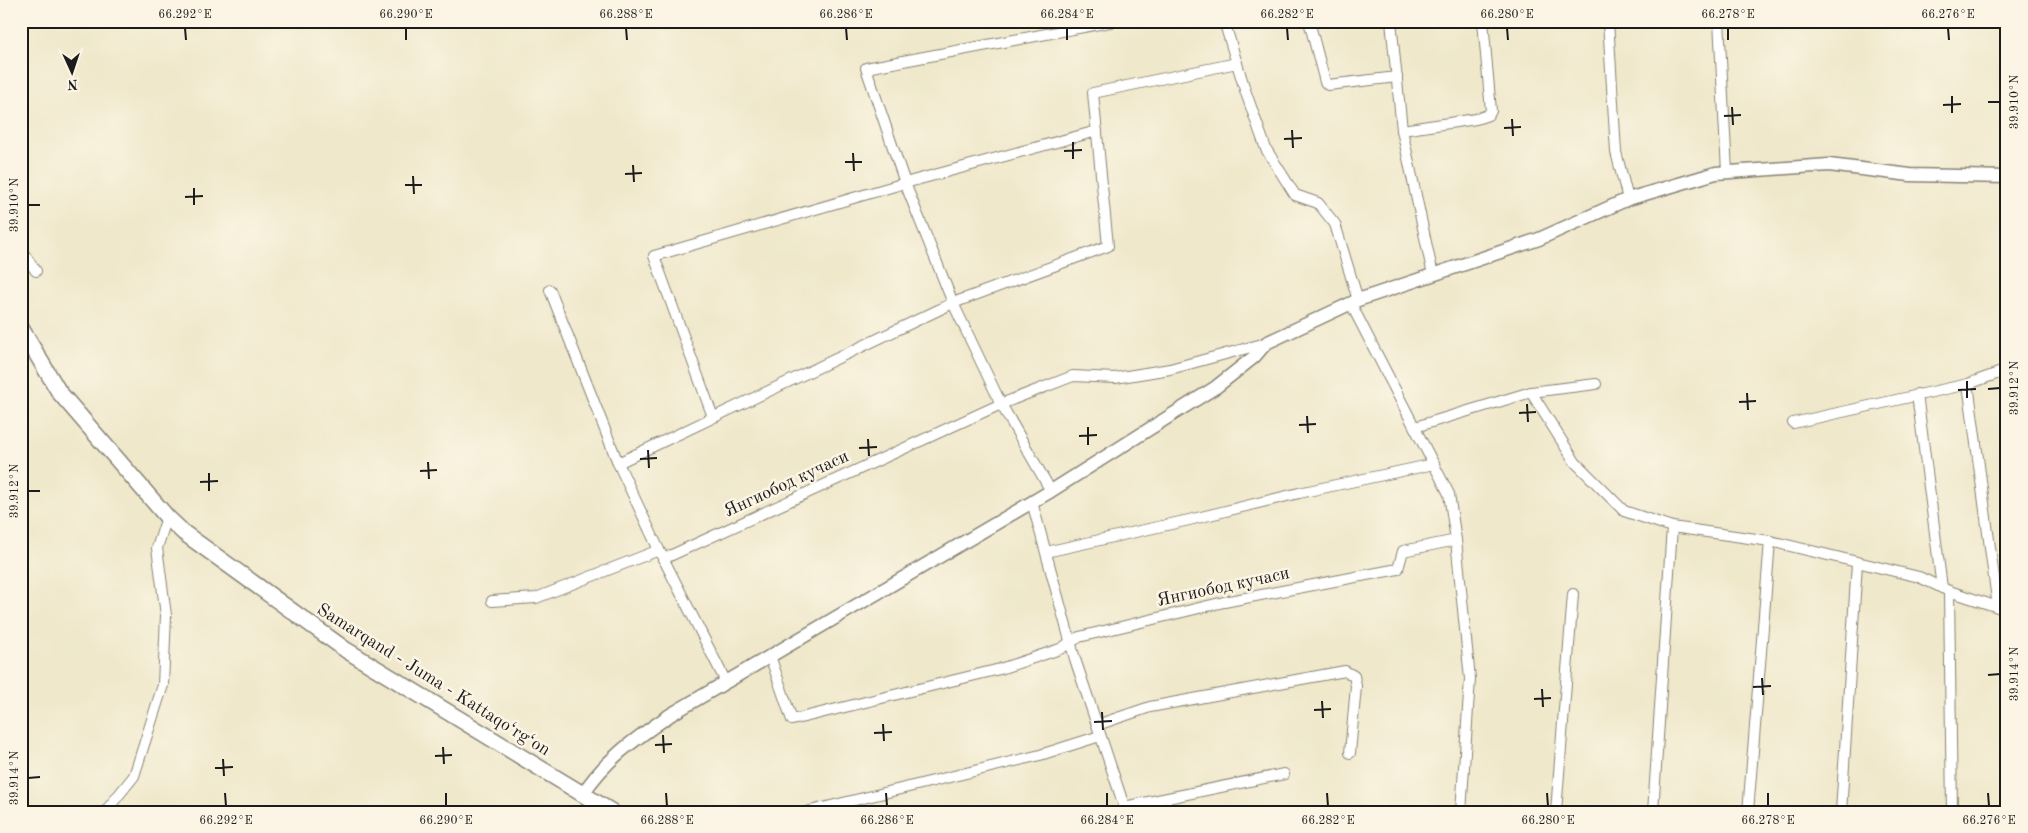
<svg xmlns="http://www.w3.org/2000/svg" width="2028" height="833" viewBox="0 0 2028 833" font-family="'Old Standard TT',serif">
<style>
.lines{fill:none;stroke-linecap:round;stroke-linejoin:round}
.minor-casing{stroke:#868274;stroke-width:12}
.tertiary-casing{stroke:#868274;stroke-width:15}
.primary-casing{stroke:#868274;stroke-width:18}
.minor{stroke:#fff;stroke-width:10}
.tertiary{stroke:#fff;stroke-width:12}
.primary{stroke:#fff;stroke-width:15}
.ticks{fill:none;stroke:#1c1c1c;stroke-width:2}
.labels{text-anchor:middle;stroke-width:5;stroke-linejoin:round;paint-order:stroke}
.street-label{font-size:18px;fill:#1c1c1c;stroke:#fcf5e5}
.neatline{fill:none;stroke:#1c1c1c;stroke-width:2}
.ticks-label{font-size:12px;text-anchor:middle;fill:#1c1c1c}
</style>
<rect width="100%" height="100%" fill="#fcf5e5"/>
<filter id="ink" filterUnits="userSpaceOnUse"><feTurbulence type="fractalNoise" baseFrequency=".02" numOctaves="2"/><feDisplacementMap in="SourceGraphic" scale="10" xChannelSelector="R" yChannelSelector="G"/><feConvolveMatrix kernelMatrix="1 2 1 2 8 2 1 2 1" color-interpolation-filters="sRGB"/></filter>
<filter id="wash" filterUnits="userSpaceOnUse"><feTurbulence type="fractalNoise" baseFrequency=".0096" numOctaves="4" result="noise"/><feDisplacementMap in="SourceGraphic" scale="20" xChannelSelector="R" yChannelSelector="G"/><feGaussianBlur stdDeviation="1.12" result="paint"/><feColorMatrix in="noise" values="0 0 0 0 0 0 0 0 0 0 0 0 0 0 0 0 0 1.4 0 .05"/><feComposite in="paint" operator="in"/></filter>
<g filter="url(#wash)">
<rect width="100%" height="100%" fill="#efe8cb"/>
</g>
<g filter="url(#ink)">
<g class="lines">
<defs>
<g id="minor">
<polyline points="1224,21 1246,93 1266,149 1295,195 1318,203 1335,224 1358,300"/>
<polyline points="1309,21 1325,82 1328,85 1397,77"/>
<polyline points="1391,21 1402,130 1433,275"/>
<polyline points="1608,21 1616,152 1628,199"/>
<polyline points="1719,21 1727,172"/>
<polyline points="1402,130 1476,119 1488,115 1491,111 1483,21"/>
<polyline points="21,250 36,271"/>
<polyline points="550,290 618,463 659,550 726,682"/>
<polyline points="1351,304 1449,494 1456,540 1470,679 1461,812"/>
<polyline points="1968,384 1998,607"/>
<polyline points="1531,392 1596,384"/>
<polyline points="1917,394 1942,588"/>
<polyline points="713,417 654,256 905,183 1097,131"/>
<polyline points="1793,423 1968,384 2007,370"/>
<polyline points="1415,427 1531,392 1575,462 1624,511 1672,527 1770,541 1919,577 1949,591 2007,610"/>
<polyline points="618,463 953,303 1108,246 1093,93 1237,63"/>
<polyline points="1051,491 1001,404 953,303 905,183 866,68 1115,21"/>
<polyline points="1032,502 1075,659 1126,812"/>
<polyline points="1046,552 1189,520 1299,493 1434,464"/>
<polyline points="663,559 1001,404 1073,376 1115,378 1170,369 1266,343"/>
<polyline points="1949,591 1952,812"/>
<polyline points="492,601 536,598 659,550"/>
<polyline points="770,656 792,720 1000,669 1060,649 1079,637 1224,602 1398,569 1403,551 1456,540"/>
<polyline points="1097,725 1150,707 1345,671 1354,676 1356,686 1350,753"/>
<polyline points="1124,807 1284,774"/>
<polyline points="105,812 134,776 163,685 166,615 157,548 167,517"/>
<polyline points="806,812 1040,755 1100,736"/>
<polyline points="1556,812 1573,594"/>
<polyline points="1653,812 1672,527"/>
<polyline points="1748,812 1770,541"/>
<polyline points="1841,812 1857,563"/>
</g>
<path id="tertiary" d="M583 794C605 759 637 738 670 715L1051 491 1216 387 1254 357 1266 343 1358 300 1539 239 1628 199 1716 173 1829 165 1910 175 2007 177"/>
<polyline id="primary" points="21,328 59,392 167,517 184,533 346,650 612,812"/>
</defs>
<use href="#minor" class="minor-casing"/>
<use href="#tertiary" class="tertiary-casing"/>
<use href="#primary" class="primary-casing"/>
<use href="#minor" class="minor"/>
<use href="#tertiary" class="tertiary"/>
<use href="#primary" class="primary"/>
</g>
</g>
<path class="ticks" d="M185 28 186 40M406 28V40M626 28 627 40M846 28 847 40M1067 28V40M1287 28 1288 40M1507 28 1508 40M1728 28V40M1948 28 1949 40M1952 96V113M1988 102H2000M1943 105 1961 104M1732 107 1733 125M1724 116 1741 115M1512 119 1513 136M1504 128 1521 127M1292 130 1293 148M1284 139 1302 138M1073 142V159M1064 151 1082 150M853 153 854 171M845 162H862M633 165 634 182M625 174 642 173M413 176 414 194M405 185H422M194 188V205M185 197 203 196M28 205H40M1967 381V398M1988 389 2000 388M1958 390 1976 389M1747 393 1748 410M1739 402 1756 401M1527 404 1528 422M1519 413 1536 412M1307 416 1308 433M1299 425 1316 424M1088 427V445M1079 436 1097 435M868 439 869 456M859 448 877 447M648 450 649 468M640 459 657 458M428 462 429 479M420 471 437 470M209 473V491M200 482 218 481M28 491H40M1988 675 2000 674M1762 678 1763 695M1753 687 1771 686M1542 689 1543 707M1534 699 1551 698M1322 701 1323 718M1314 710 1331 709M1102 712 1103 730M1094 722 1112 721M883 724 884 741M874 733 892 732M663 735 664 753M655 745 672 744M443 747 444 764M435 756 452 755M223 759 224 776M215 768 233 767M28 778 40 777M225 793 226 806M446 793V806M666 793 667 806M886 793 887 806M1107 793V806M1327 793 1328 806M1547 793 1548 806M1768 793V806M1988 793 1989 806"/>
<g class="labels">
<g class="street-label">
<text transform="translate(786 483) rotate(-25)" y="6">Янгиобод кучаси</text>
<text transform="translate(1223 586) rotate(-12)" y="6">Янгиобод кучаси</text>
<text transform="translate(434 679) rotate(32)" y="6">Samarqand - Juma - Kattaqo‘rg‘on</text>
</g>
</g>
<rect width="2028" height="833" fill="none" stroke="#fcf5e5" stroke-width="55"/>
<g transform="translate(72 72) rotate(177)" stroke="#fcf5e5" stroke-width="4" paint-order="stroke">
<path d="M0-4L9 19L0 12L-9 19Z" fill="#1c1c1c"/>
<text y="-8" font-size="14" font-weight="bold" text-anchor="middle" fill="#1c1c1c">N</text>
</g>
<rect x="28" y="28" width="1972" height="778" class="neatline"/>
<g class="ticks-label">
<text x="185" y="18">66.292°E</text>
<text x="406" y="18">66.290°E</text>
<text x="626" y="18">66.288°E</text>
<text x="846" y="18">66.286°E</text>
<text x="1067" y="18">66.284°E</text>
<text x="1287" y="18">66.282°E</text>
<text x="1507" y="18">66.280°E</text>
<text x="1728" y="18">66.278°E</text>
<text x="1948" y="18">66.276°E</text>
<text transform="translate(2014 102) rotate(-90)" y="4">39.910°N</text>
<text transform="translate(14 205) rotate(-90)" y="4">39.910°N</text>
<text transform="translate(2014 388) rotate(-90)" y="4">39.912°N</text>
<text transform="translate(14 491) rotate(-90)" y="4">39.912°N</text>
<text transform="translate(2014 674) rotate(-90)" y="4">39.914°N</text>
<text transform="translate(14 778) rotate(-90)" y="4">39.914°N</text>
<text x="226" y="824">66.292°E</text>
<text x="446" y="824">66.290°E</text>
<text x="667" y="824">66.288°E</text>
<text x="887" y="824">66.286°E</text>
<text x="1107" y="824">66.284°E</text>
<text x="1328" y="824">66.282°E</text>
<text x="1548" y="824">66.280°E</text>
<text x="1768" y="824">66.278°E</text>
<text x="1989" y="824">66.276°E</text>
</g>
</svg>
